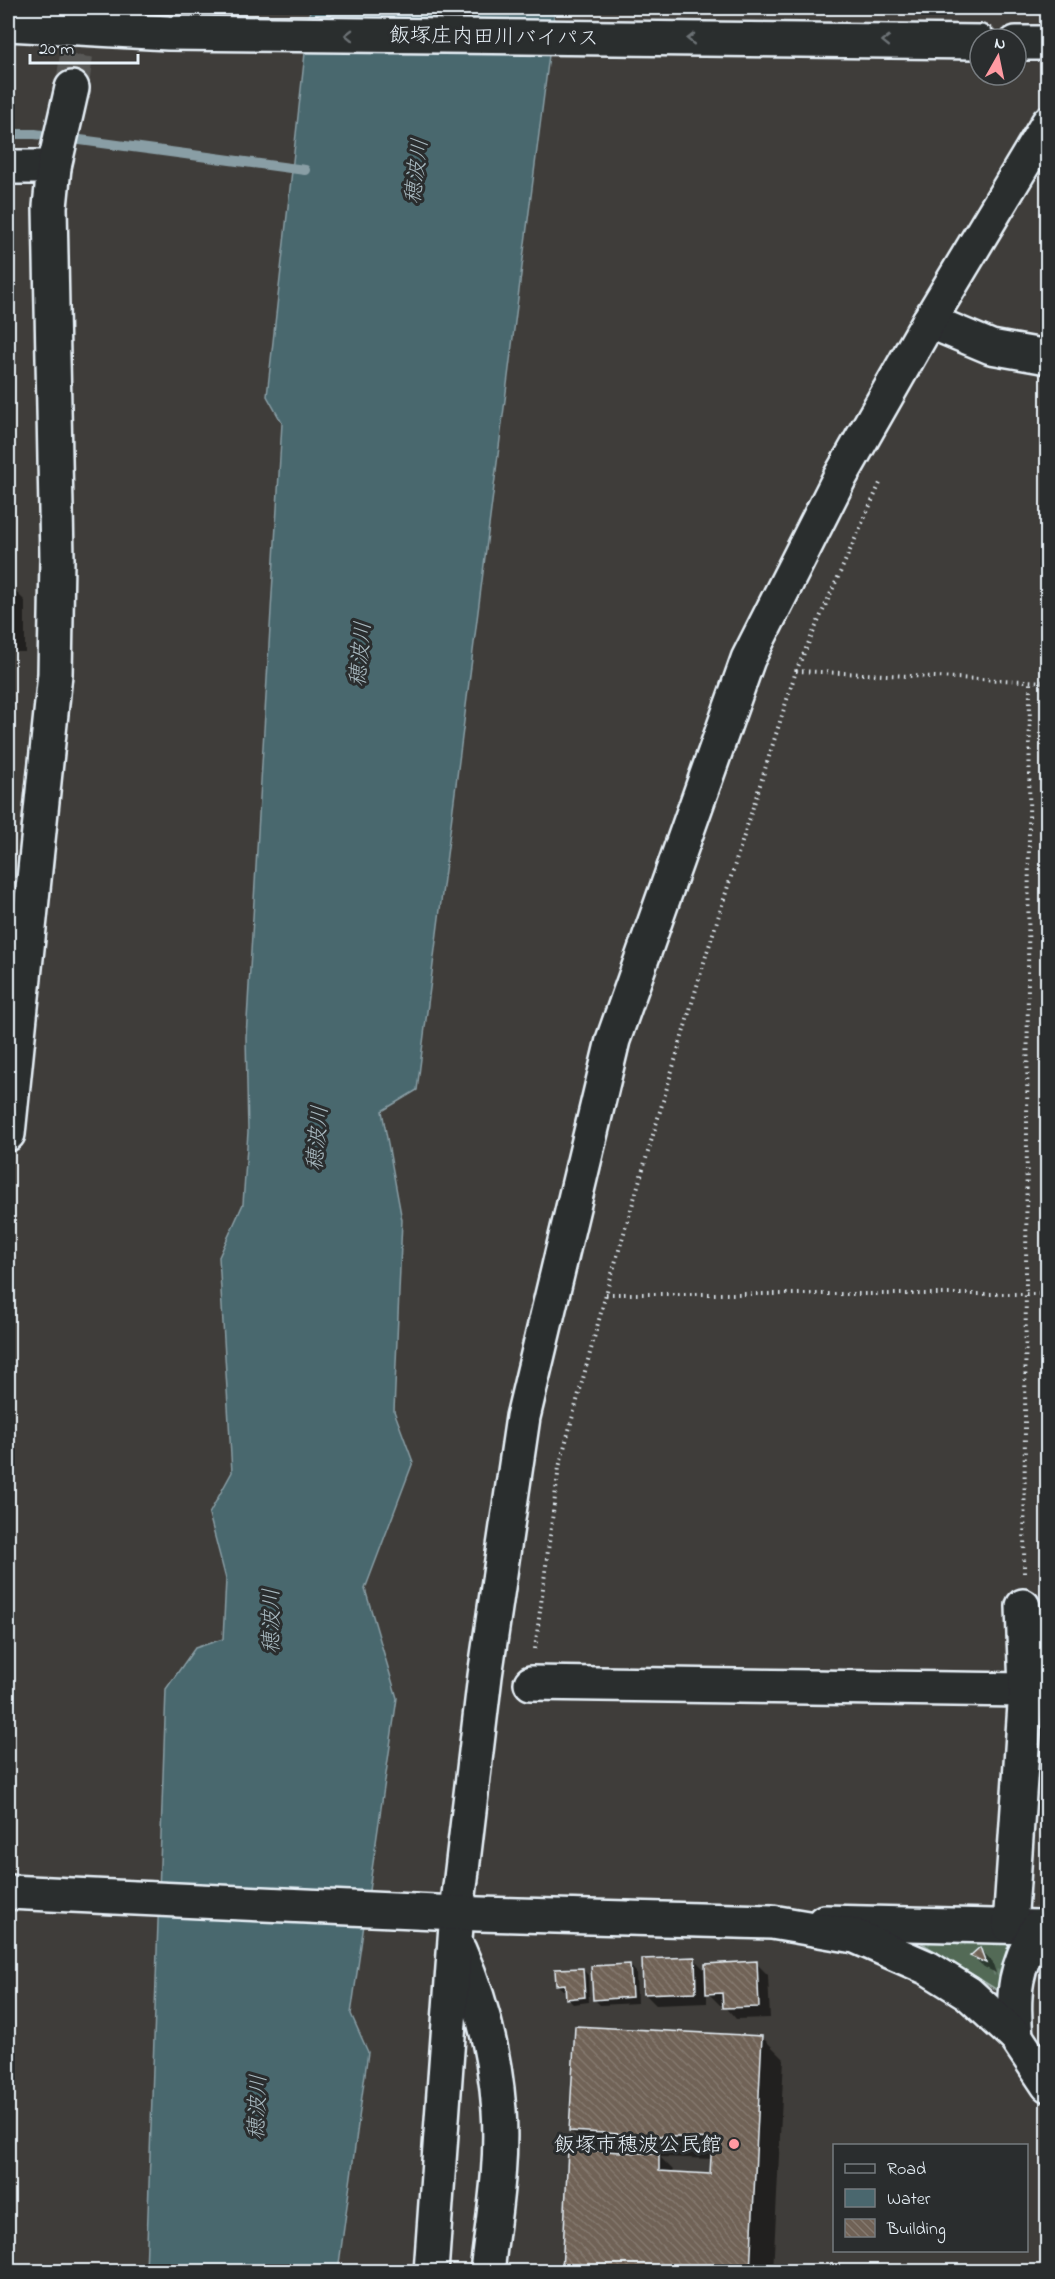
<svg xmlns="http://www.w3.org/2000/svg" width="1055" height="2279" viewBox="0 0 1055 2279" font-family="'Indie Flower','Klee One',sans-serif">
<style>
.grass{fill:url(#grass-tufts);stroke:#9daea8;stroke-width:1.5}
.water{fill:#4a676e;stroke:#899ea5;stroke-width:1.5}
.shadow{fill:#0007;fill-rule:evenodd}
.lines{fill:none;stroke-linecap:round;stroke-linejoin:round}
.stream{stroke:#899ea5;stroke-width:10}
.building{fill:url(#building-back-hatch);stroke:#e8f1f8;stroke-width:1.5}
.minor-tunnel{stroke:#585856;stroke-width:33;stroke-dasharray:33 16;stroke-linecap:butt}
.minor-casing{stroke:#e8f1f8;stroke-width:38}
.tertiary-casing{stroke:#e8f1f8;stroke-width:38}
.trunk-casing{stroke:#e8f1f8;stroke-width:38}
.path{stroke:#e8f1f8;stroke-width:4;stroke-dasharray:1.5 4.5;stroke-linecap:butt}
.minor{stroke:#2a2d2e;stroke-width:33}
.tertiary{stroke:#2a2d2e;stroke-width:33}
.trunk{stroke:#2a2d2e;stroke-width:33}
.oneway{stroke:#6c7275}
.poi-dot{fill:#ff9aa2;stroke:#2a2d2e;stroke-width:2}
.labels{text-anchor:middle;stroke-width:6;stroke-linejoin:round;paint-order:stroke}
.street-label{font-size:21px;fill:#e8f1f8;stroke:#2a2d2e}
.poi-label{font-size:21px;fill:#e8f1f8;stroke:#2a2d2e;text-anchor:end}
.water-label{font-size:22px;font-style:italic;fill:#a9bac1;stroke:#2a2d2e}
</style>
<defs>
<pattern id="grass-tufts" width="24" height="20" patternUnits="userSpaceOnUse" patternTransform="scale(1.5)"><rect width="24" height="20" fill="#526a57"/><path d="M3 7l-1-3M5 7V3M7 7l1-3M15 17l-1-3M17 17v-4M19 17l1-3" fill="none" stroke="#6b8070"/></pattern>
<pattern id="building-back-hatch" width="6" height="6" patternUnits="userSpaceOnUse" patternTransform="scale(1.5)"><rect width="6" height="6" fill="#706256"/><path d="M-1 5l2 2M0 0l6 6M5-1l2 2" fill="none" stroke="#84796f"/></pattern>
</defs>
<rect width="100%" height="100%" fill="#3f3d3a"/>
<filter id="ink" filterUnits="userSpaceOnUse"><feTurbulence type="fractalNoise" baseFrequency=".0167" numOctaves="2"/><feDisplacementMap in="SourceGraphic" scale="12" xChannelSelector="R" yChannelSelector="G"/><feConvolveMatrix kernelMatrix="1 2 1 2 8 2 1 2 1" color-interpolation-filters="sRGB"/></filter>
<g filter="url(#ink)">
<polygon class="grass" points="912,1937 1019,1937 1002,1993"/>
<polygon class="water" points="310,8 555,8 417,1090 382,1111 402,1220 394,1411 413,1462 365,1589 397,1698 351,2014 368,2052 338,2271 146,2272 166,1689 195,1648 223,1639 226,1579 209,1514 232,1472 219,1257 243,1204 248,1132 246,1037 282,423 267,396"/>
<g class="shadow">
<polygon points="8,584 25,601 25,652 8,652"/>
<polygon points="980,1949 992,1961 996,1973 984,1967 972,1956"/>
<polygon points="694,1959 707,1972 756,1963 768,1975 770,2018 736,2019 724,2005 720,2005 707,1992 707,2003 656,2005 644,1993"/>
<polygon points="630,1966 636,1972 637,2003 600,2005 594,1999"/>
<polygon points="582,1969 588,1975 589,2002 573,2004 567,1998 567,1990 563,1990 557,1985"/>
<path d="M762 2037 784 2059 773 2272H563L592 2151 571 2131ZM660 2157 712 2159 711 2176 677 2174Z"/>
<polygon points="1048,2249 1048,2272 1045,2272"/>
</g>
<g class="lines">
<polyline class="stream" points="8,134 35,134 305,170"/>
</g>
<g class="building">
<polygon points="980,1947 986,1963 970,1956"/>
<polygon points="695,1957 696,1992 643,1994 642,1959"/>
<polygon points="757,1961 759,2007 723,2008 722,1993 706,1994 705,1964"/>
<polygon points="630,1964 632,1997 593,2000 591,1966"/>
<polygon points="583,1968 585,1997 566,1999 565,1984 556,1985 555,1969"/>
<polygon points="575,2026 762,2036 750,2272 562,2272 568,2149 659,2154 659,2171 710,2174 712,2139 569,2131"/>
</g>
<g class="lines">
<polyline class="minor-tunnel" points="72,88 83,8"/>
<defs>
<g id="minor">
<polyline points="8,167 54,167"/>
<polyline points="929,321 991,347 1048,357"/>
<polyline points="8,1134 55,674 57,559 50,207 54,167 72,88"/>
<polyline points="531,1683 1026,1690"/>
<polyline points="824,1922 1038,1927"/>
<polyline points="1010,1926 1026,1690 1023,1606"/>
<path d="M459 1950C481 1999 495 2056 499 2110 503 2164 493 2219 487 2272"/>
<path d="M1016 2037C1012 1992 1015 1967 1038 1927H1048"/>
<polyline points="431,2272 457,1912 485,1676 523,1417 613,1040 748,659 839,479 929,321 1048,123"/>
</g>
<polyline id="tertiary" points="8,1892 479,1914 772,1922 855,1936 928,1968 968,1993 1016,2037 1048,2085"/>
<g id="trunk">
<polyline points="8,24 168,33 980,42"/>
<polyline points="1016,43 1048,43"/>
</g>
</defs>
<use href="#minor" class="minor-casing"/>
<use href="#tertiary" class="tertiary-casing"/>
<use href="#trunk" class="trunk-casing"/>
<g class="path">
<polyline points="796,671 1048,682"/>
<polyline points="606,1294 1048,1294"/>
<polyline points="1024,1573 1030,682"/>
<polyline points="535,1649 559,1467 606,1294 705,959 796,671 881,481"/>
</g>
<use href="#minor" class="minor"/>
<use href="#tertiary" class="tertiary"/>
<use href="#trunk" class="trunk"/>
</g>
<defs><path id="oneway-chevron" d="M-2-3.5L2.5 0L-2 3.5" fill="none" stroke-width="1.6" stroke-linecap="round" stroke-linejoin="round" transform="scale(1.5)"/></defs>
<g class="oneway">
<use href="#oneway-chevron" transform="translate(349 35) rotate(-179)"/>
<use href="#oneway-chevron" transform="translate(691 39) rotate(-179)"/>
<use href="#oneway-chevron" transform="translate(886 41) rotate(-179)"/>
</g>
</g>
<circle class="poi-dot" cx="734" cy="2144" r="6"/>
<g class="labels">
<g class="street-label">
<text transform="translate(494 36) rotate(1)" y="7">飯塚庄内田川バイパス</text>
</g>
<g class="poi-label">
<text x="722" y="2151">飯塚市穂波公民館</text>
</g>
<g class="water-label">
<text transform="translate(415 171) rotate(-83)" y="8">穂波川</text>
<text transform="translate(359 654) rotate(-85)" y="8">穂波川</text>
<text transform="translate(316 1138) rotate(-85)" y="8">穂波川</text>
<text transform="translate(270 1621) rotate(-90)" y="8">穂波川</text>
<text transform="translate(256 2107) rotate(-88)" y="8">穂波川</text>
</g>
</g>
<rect width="1055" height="2279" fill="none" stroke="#2a2d2e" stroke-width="30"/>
<rect x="15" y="15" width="1025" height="2249" fill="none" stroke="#e8f1f8" stroke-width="2" filter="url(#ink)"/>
<rect x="833" y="2144" width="195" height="108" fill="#2a2d2e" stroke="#767b7f" stroke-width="1.5"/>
<rect x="845" y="2164" width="30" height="9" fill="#2a2d2e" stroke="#767b7f" stroke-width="1.5"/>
<text x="887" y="2174" font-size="18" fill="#e8f1f8">Road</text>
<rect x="845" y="2189" width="30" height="18" fill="#4a676e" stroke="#767b7f" stroke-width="1.5"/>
<text x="887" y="2204" font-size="18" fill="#e8f1f8">Water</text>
<rect x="845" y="2219" width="30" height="18" fill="url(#building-back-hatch)" stroke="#767b7f" stroke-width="1.5"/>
<text x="887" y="2234" font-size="18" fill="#e8f1f8">Building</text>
<g transform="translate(998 57) rotate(9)"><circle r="28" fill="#2a2d2e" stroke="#767b7f" stroke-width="1.5"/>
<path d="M0-4.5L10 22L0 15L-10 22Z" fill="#ff9aa2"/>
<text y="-9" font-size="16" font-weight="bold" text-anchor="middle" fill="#e8f1f8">N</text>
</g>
<path d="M30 54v9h108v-9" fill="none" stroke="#e8f1f8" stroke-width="3"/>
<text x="39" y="54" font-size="18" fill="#e8f1f8" stroke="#2a2d2e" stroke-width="4.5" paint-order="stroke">20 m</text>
</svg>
